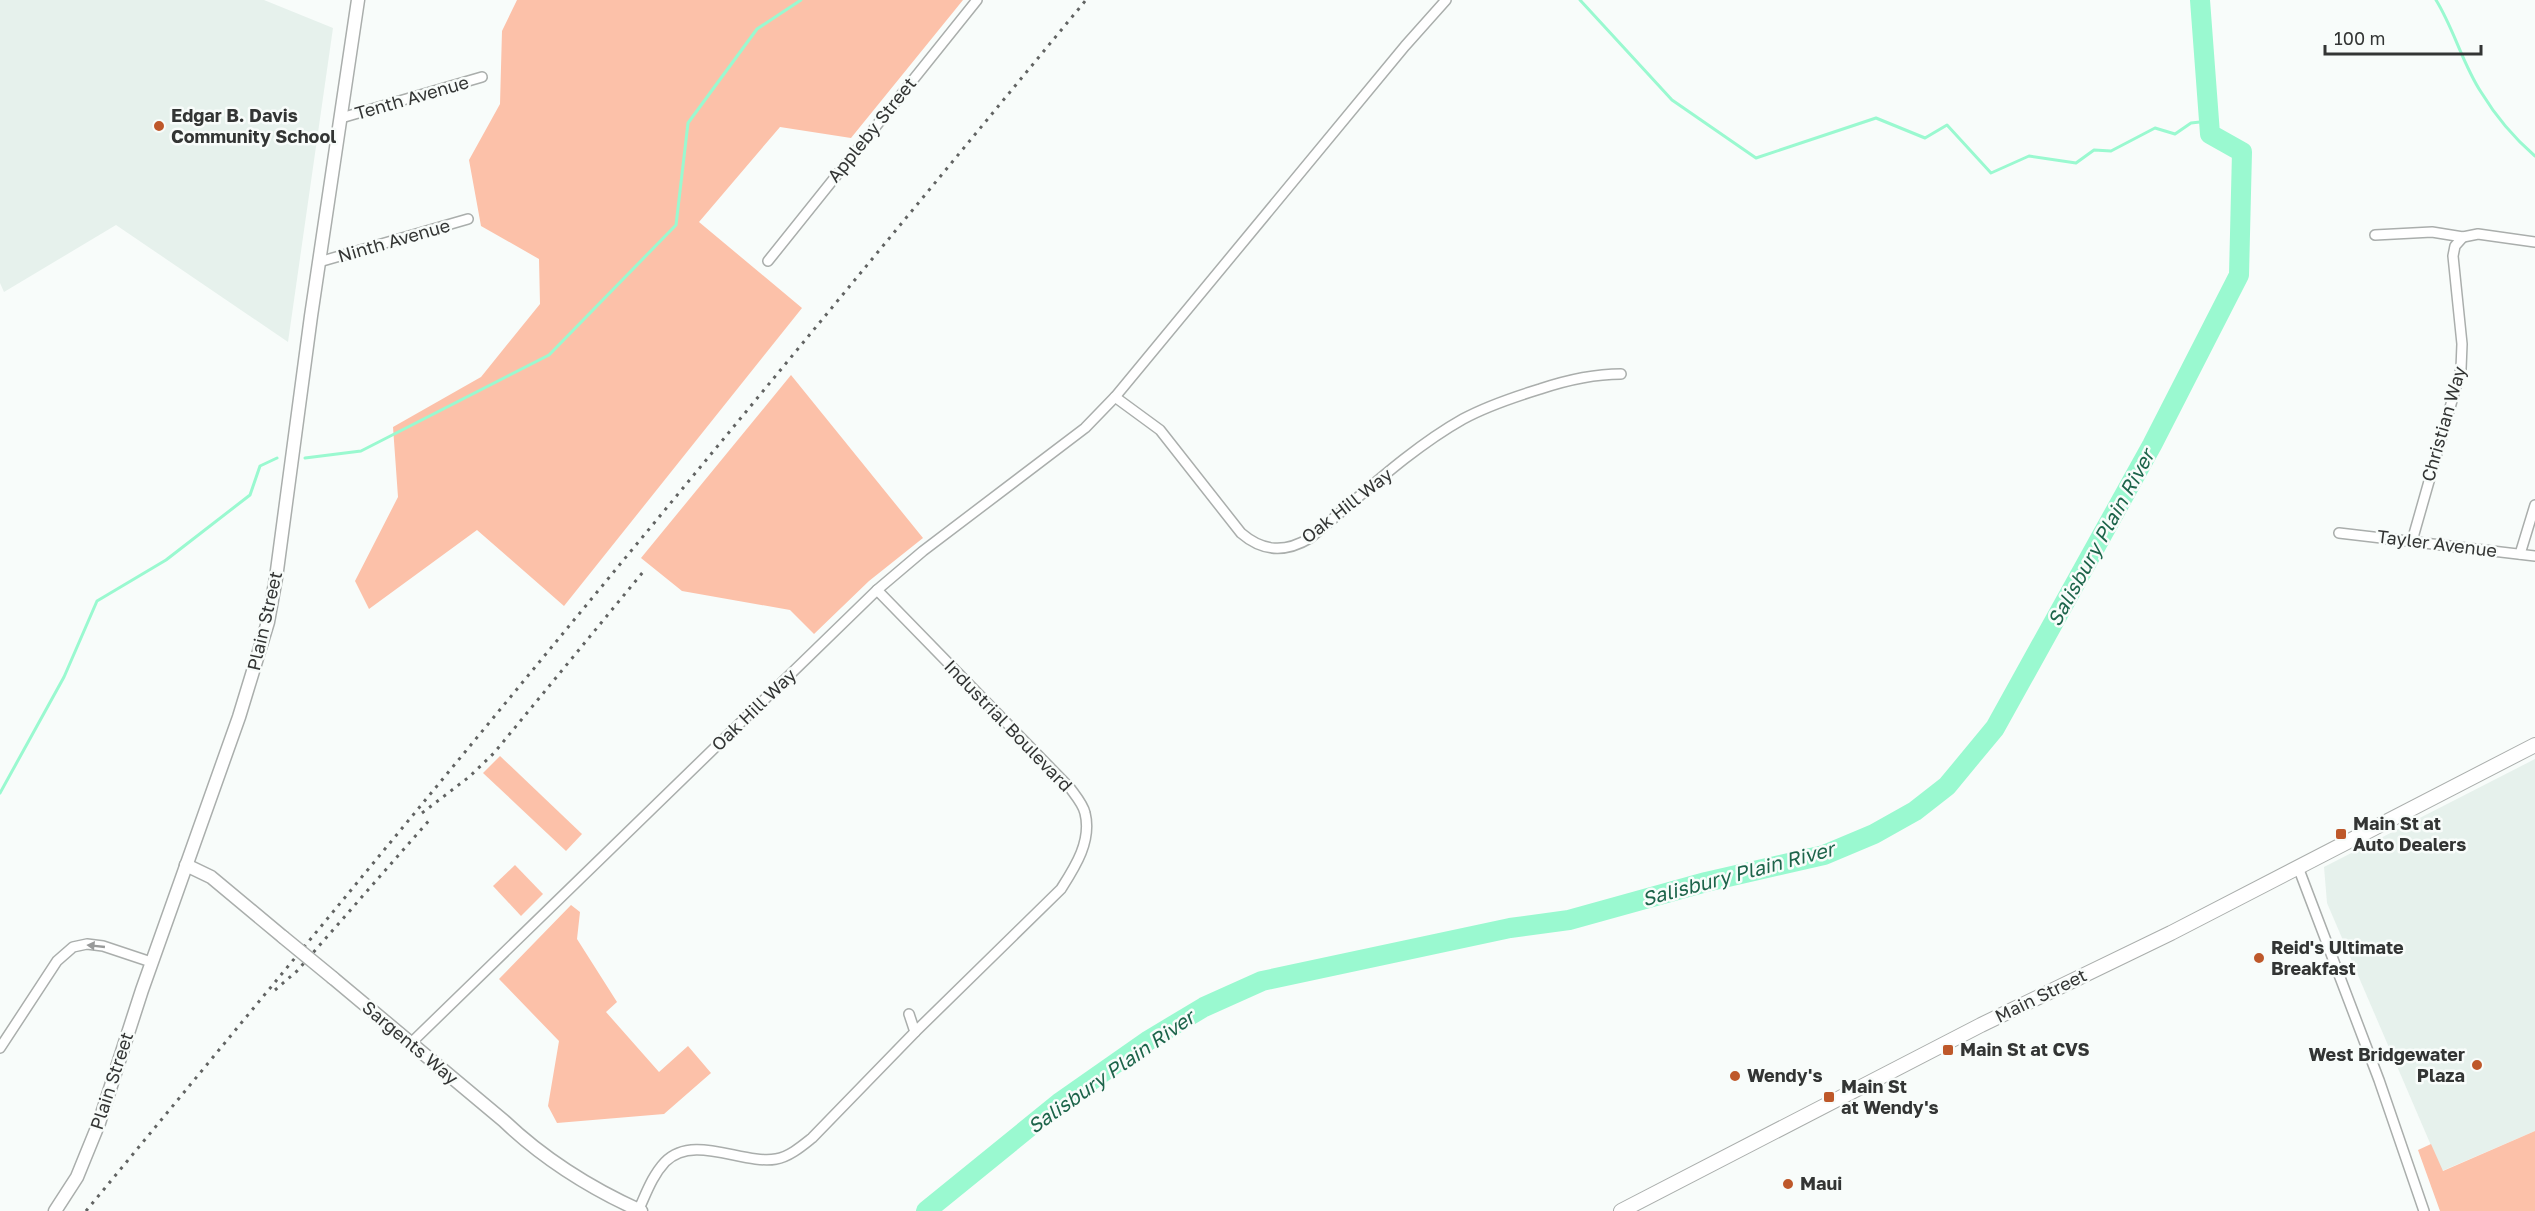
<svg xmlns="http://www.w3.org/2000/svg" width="2535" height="1211" viewBox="0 0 2535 1211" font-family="'Golos Text',sans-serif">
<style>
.built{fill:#e6f1ec}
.green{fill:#fcc1a9}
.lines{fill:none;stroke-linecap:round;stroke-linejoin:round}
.stream{stroke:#9af9d0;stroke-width:3}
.river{stroke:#9af9d0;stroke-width:20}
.minor-casing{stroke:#aaaeac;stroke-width:12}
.secondary-casing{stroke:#aaaeac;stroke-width:15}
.primary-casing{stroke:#aaaeac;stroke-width:16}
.minor{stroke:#fff;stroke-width:9}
.secondary{stroke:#fff;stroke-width:12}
.primary{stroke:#fff;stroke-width:14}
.rail{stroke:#616362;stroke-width:3;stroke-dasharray:3 6;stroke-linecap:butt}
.secondary-bridge-casing{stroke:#aaaeac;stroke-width:15;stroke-linecap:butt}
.secondary-bridge{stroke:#fff;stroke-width:12}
.oneway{fill:#999a9a}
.poi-dot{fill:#be582a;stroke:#f8fcfa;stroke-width:2}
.labels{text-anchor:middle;stroke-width:5;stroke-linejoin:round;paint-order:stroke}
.street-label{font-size:18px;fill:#333534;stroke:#f8fcfa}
.poi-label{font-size:18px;font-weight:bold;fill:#333534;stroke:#f8fcfa;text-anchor:start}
.water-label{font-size:20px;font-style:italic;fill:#1c644a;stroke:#f8fcfa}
</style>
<rect width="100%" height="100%" fill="#f8fcfa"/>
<g class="built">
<polygon points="0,0 264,0 333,28 288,342 116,225 4,292 0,283"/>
<polygon points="2535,759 2535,1131 2442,1171 2327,903 2324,867"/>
</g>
<g class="green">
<polygon points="517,0 963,0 851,138 780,127 699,222 802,308 564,606 477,530 369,609 355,581 398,497 393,427 481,377 540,304 539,259 481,226 469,160 500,104 502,31"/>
<polygon points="791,375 923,538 869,581 814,634 790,610 682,591 641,558"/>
<polygon points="500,756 582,834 566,851 483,773"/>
<polygon points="515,865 543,894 521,916 493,886"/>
<polygon points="571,905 580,912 577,939 617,1002 606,1012 659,1072 688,1046 711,1073 664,1114 557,1123 548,1106 559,1041 499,979"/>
<polygon points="2535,1131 2535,1211 2440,1211 2418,1150 2431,1144 2443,1171"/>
</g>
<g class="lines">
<g class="stream">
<polyline points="1580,0 1672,100 1756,158 1876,118 1925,138 1947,125 1991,173 2029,156 2076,163 2094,150 2111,151 2155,128 2175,134 2191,123 2209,121"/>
<path d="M2436 0C2454 29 2463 65 2481 92 2495 115 2514 138 2535 156"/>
<polyline points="305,458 361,451 549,355 676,225 688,123 757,29 801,0"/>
<polyline points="0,793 64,677 97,601 166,560 250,495 260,466 277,458"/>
</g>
<polyline class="river" points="926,1211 1059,1103 1149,1040 1204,1007 1262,981 1510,928 1569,920 1706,882 1824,855 1874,834 1915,811 1947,786 1995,728 2152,445 2239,275 2242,152 2210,134 2200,0"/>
<defs>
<g id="minor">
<polyline points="341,118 482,77"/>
<polyline points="2375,235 2432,232 2463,237 2478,234 2535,242"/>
<polyline points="768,261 977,0"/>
<polyline points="319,262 468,219"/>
<path d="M1115 397 1160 430 1241 533C1263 552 1285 553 1310 538 1359 498 1408 450 1463 419 1487 406 1514 397 1540 389 1567 380 1592 374 1621 374"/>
<polyline points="2339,533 2535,556"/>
<polyline points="2412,541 2461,369 2462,344 2453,256 2455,246 2463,237"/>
<polyline points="2520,554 2535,505"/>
<path d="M877 590 1070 788C1075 795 1083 804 1085 813 1092 841 1075 867 1061 889L915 1032"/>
<polyline points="2298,867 2379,1080 2424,1211"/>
<polyline points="411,1043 877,590 923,551 1085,428 1115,397 1405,46 1446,0"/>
<polyline points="0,1048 57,961 73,947 87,944 103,946 151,962"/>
<path d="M638 1211C646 1194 652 1176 665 1162 693 1133 743 1165 776 1159 789 1157 802 1146 812 1138L915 1032 909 1014"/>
</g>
<g id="secondary">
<polyline points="186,865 211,877 283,937"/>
<path d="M333 978 504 1121C545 1160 590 1188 641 1211"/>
<polyline points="55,1211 77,1177 99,1123 142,990 239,717 268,622 276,578 311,316 358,0"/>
</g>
<polyline id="primary" points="1621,1211 1981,1025 2171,933 2535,745"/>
</defs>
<use href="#minor" class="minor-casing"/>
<use href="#secondary" class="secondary-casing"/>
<use href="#primary" class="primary-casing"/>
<use href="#minor" class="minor"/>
<use href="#secondary" class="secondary"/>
<use href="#primary" class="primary"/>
<g class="rail">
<polyline points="422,813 469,777 494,753 643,572"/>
<polyline points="275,990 297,971 432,817"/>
<polyline points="86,1211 1086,0"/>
</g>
<defs>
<polyline id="secondary-bridge" points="283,937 333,978"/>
</defs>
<use href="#secondary-bridge" class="secondary-bridge-casing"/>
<use href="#secondary-bridge" class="secondary-bridge"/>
</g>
<defs><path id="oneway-solid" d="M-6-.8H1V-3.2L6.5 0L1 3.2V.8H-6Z" transform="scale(1.5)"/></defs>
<use class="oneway" href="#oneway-solid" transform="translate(96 946) rotate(-174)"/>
<g class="poi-dot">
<circle cx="159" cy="126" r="6"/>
<rect x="2335" y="828" width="12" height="12" rx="3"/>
<circle cx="2259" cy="958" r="6"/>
<rect x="1942" y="1044" width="12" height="12" rx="3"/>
<circle cx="2477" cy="1065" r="6"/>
<circle cx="1735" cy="1076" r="6"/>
<rect x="1823" y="1091" width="12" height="12" rx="3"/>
<circle cx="1788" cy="1184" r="6"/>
</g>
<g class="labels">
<g class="street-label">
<text transform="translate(412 98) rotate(-16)" y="6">Tenth Avenue</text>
<text transform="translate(872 130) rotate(-51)" y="6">Appleby Street</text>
<text transform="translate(394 241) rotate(-16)" y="6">Ninth Avenue</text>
<text transform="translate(2444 424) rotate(-74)" y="6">Christian Way</text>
<text transform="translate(1347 506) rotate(-38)" y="6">Oak Hill Way</text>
<text transform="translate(2437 544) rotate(7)" y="6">Tayler Avenue</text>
<text transform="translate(265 621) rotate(-77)" y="6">Plain Street</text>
<text transform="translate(754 710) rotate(-44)" y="6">Oak Hill Way</text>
<text transform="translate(1008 726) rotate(46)" y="6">Industrial Boulevard</text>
<text transform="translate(2041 996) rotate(-26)" y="6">Main Street</text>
<text transform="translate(410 1043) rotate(40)" y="6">Sargents Way</text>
<text transform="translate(112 1081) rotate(-72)" y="6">Plain Street</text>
</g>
<g class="poi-label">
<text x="171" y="122">Edgar B. Davis<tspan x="171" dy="21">Community School</tspan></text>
<text x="2353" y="830">Main St at<tspan x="2353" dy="21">Auto Dealers</tspan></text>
<text x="2271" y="954">Reid's Ultimate<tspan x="2271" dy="21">Breakfast</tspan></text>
<text x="1960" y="1056">Main St at CVS</text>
<text x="2465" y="1061" text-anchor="end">West Bridgewater<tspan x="2465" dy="21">Plaza</tspan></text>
<text x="1747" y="1082">Wendy's</text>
<text x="1841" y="1093">Main St<tspan x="1841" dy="21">at Wendy's</tspan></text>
<text x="1800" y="1190">Maui</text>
</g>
<g class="water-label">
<text transform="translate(2101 538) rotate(-61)" y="7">Salisbury Plain River</text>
<text transform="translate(1738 874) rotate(-15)" y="7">Salisbury Plain River</text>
<text transform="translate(1111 1072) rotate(-35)" y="7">Salisbury Plain River</text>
</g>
</g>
<path d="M2325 45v9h156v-9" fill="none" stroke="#333534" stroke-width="3"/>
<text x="2334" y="45" font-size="18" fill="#333534" stroke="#f8fcfa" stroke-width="4.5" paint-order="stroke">100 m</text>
</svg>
